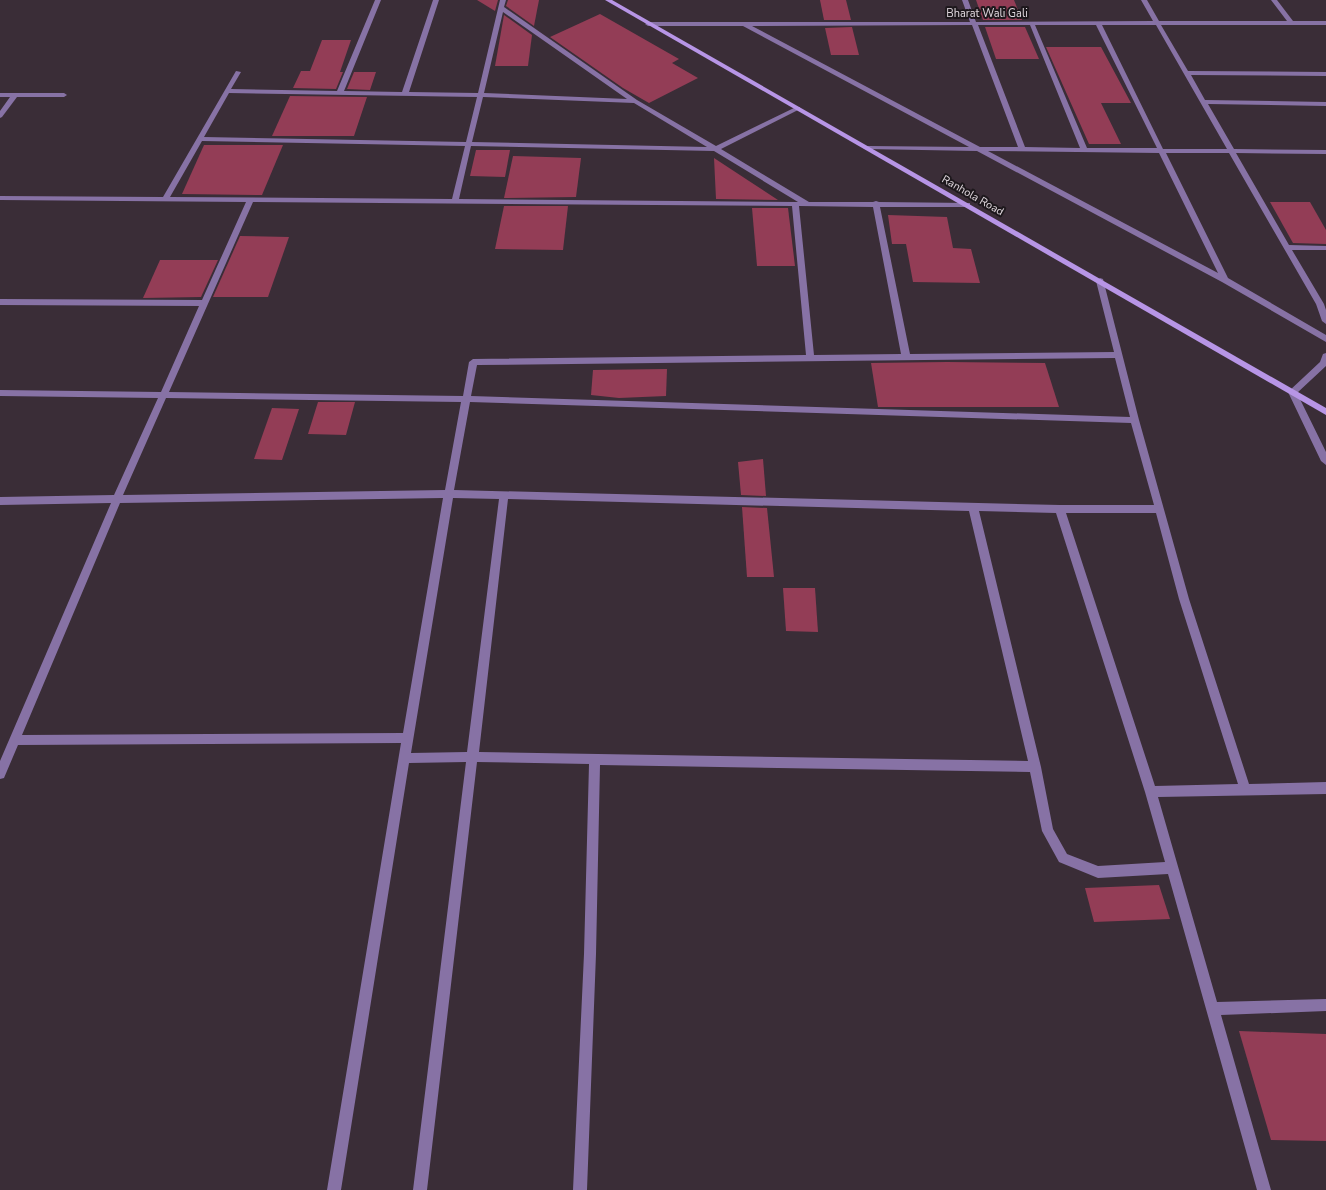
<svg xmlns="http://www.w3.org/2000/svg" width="1326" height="1190" viewBox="0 0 1326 1190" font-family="'Nunito Sans',sans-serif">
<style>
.building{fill:#933d56}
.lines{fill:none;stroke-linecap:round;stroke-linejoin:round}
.street{fill:#8772a5;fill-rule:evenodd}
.secondary{fill:#b795e6;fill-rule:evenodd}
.labels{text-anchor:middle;stroke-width:4;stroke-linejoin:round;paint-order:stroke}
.far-street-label{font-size:11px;fill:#e0d8de;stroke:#1d181c}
</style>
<rect width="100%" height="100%" fill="#3a2d37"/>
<g class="building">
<polygon points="477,0 498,0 495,11"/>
<polygon points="508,0 539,0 534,26 506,6"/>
<polygon points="820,0 846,0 851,20 824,20"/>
<polygon points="976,0 1014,0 1022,20 983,20"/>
<polygon points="600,14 679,59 672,63 698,78 649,103 623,88 550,37"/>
<polygon points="504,15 532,35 528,66 495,66"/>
<polygon points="852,27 859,55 831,55 825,28"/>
<polygon points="985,27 1025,27 1039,59 996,59"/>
<polygon points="322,40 351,40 340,72 343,72 336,89 293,88 301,71 310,71"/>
<polygon points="1046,47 1101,47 1131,103 1101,103 1121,144 1089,144"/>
<polygon points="354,72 376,72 370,90 347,89"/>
<polygon points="290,96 367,97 354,136 272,136"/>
<polygon points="204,145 283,145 262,195 182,194"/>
<polygon points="476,150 510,150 505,177 470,176"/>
<polygon points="513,156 581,158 576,197 504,198"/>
<polygon points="714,158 749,181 778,200 716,199"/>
<polygon points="1270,202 1310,202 1326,230 1326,244 1293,243"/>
<polygon points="504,206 568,206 563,250 495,249"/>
<polygon points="752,208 788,208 795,266 757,266"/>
<polygon points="888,215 947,217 953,248 971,249 980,283 913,282 906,244 892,244"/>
<polygon points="240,236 289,237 268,297 213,297"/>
<polygon points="160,260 218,260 201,297 143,298"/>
<polygon points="947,362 1045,363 1059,407 878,407 871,363"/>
<polygon points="667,369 666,396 619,398 591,395 593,370"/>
<polygon points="318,402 355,402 346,435 308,434"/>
<polygon points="272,408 299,409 282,460 254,459"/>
<polygon points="763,459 766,496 741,495 738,462"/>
<polygon points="742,507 767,508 774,577 747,577"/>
<polygon points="783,588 815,588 818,632 786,631"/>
<polygon points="1159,885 1170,919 1094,922 1085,888"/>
<polygon points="1239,1031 1326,1034 1326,1141 1271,1140"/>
</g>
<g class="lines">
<g class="street">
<path d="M375 0H381L344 91 402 92 433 0H439L409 92 478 93 500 0H506L504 7 637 100 716 146 796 107H800V109L721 149 809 202H873L876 201 879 202 970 203V207H880L910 354 1114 352 1096 281 1100 278 1103 279 1139 420 1189 599 1249 784 1326 782V794L1158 797 1217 1002 1326 999V1011L1221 1015 1271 1190H1257L1168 874 1098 878 1059 862 1042 831 1030 772 600 765 596 954 587 1190H573L584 954 589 764 477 762 427 1190H413L466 762 409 763 341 1190H327L401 743 18 745 4 778 0 779V761L111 503 0 505V497L114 495 158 398 0 396V390L161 392 199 306 0 305V299L202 300 246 202 0 200V196L163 197 236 71 241 72 231 89 337 91ZM503 12 627 99 484 93ZM229 93 477 97 466 142 204 137ZM483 97 634 103 707 147 472 142ZM202 141 465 146 452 199 170 197ZM471 146 714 151 798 202 459 199ZM253 202 792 206 806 355 473 359 469 362 463 396 169 392ZM799 206 873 207 901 354 814 355ZM1115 358 1130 417 471 396 477 365ZM166 398 461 402 445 490 123 495ZM470 402 1131 423 1154 505H1060L454 490ZM443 498 403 733 22 735 120 503ZM453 498 499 499 467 752 411 753ZM508 499 969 511 1028 761 479 752ZM979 511 1056 513 1145 792 1165 862 1098 866 1067 854 1053 829 1041 767ZM1066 513H1156L1179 599 1238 784 1155 786Z"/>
<path d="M962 0H968L976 22 1153 21 1141 0H1147L1159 21H1287L1271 0H1277L1293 21H1326V25H1161L1188 71 1326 72V76L1191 75 1205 100 1326 102V106L1208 104 1234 149 1326 150V154L1236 153 1289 245 1326 246V250H1292L1324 304 1326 310V324L1322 321 1316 304 1229 153H1166L1228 278 1326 335V342L1222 282 977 151 866 149V147L868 146 969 147 743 26H648L645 24 648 22H970ZM972 25 1018 147H980L752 26ZM978 25H1030L1080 148 1025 147ZM1035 25H1096L1157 148H1087ZM1102 25H1156L1227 149H1163ZM988 151 1159 153 1218 273Z"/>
<polygon points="0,93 64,93 67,95 64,97 17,97 2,117 0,118 0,111 10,97 0,97"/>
<polygon points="1326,353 1326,366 1297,393 1326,452 1326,465 1321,461 1288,392 1320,362 1323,354"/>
</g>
<polygon class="secondary" points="605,0 612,0 1326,408 1326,415"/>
</g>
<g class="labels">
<g class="far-street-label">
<text x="987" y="17">Bharat Wali Gali</text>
<text transform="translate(973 195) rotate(30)" y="4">Ranhola Road</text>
</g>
</g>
</svg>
